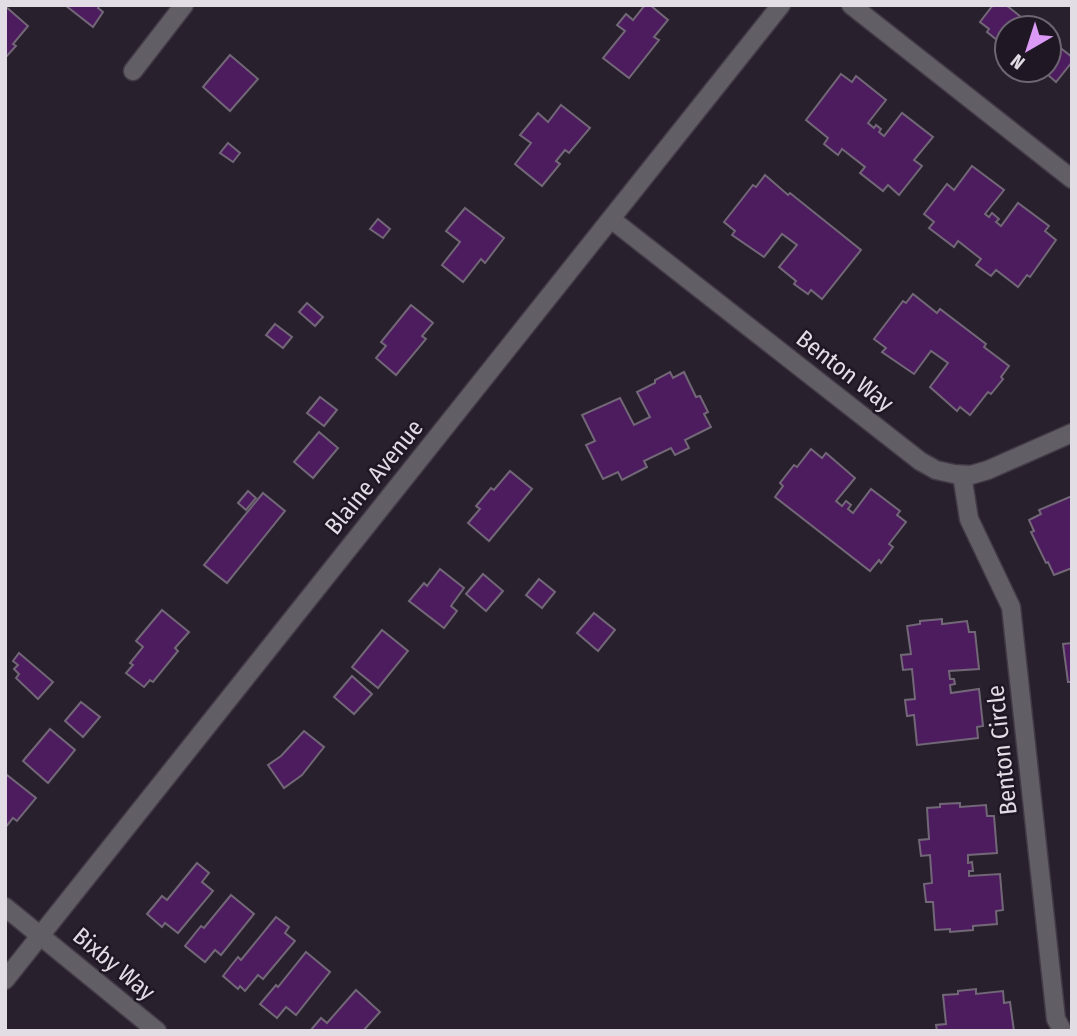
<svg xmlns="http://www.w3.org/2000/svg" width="1077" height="1036" viewBox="0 0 1077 1036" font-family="'Fira Sans Condensed',sans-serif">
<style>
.building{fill:#4d1c5f;stroke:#726777;stroke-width:2}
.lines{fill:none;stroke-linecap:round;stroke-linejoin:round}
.minor-casing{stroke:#433a47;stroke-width:21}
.minor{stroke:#625e65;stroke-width:18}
.labels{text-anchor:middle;stroke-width:5;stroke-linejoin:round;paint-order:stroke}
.street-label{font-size:24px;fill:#e2dce5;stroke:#1f1723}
</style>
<rect width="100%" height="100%" fill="#29202d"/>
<g class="building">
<polygon points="65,5 100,5 98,8 103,12 93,27"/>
<polygon points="645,5 650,5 668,20 654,37 659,40 629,78 603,58 625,31 617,25 626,14 633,20"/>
<polygon points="993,5 1006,5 1035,28 1007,28 1007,48 987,32 989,29 980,22"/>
<polygon points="5,6 28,26 13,44 16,46 5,58"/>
<polygon points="1049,39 1072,57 1072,62 1056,82 1047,74 1044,77 1035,70 1049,70"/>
<polygon points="230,55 258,79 230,111 203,87"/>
<polygon points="841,74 852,82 856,76 886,100 868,123 874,128 876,125 881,129 879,132 884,136 902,113 933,137 914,160 922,166 899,195 888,185 883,191 860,173 865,167 842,149 838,155 824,144 828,138 806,120"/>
<polygon points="561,105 590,128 569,153 565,150 556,161 560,164 542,186 515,164 531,143 520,135 538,113 548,122"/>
<polygon points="228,143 240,153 233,162 220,153"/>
<polygon points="972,166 1004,190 985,214 989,217 992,213 999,219 996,222 1001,226 1018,203 1049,226 1045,231 1056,240 1030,277 1027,275 1018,287 996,270 991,276 976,265 981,259 958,241 954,247 929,228 934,222 924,214 947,184 954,190"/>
<polygon points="765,175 788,195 790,193 861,250 822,299 811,290 808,294 794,284 796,281 779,267 797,245 782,234 764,257 732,235 735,231 724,222 753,185 756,187"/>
<polygon points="465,208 504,238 485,263 481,259 463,282 442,265 460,242 446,231"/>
<polygon points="378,219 390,229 383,238 370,229"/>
<polygon points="913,294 937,313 940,309 986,344 984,347 1009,366 1001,377 1003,379 991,394 988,392 970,415 960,407 957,411 930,387 948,363 931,351 914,374 882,352 886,348 874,339 903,301 906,303"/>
<polygon points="307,303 323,317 315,326 299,312"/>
<polygon points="411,305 433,323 422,336 426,339 396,375 376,358 386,346 381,342"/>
<polygon points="275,324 292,337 283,348 266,335"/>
<polygon points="670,372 673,378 684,372 696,397 700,396 708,412 704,414 711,427 685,440 689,448 675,455 671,448 644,461 647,467 622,480 618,472 603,479 586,445 595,441 582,415 620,398 634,425 650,417 637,392 655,383 655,380"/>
<polygon points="320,397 337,410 324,426 307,413"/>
<polygon points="319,432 338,448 313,478 294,462"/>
<polygon points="811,449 822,458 826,453 855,478 836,501 842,506 846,501 851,505 848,509 853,513 871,489 900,511 897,515 906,522 889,544 893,547 881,563 879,560 870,571 775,497 783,486 780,483 794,465 797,467"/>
<polygon points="510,471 532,489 489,541 468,523 480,509 476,506 491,488 494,490"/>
<polygon points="248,491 256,498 246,510 238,503"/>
<polygon points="263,493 285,511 227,583 204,565"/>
<polygon points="1072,496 1072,568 1054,575 1048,562 1046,563 1031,532 1034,531 1029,520 1041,514 1039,510"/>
<polygon points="440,569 464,588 451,606 457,611 444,628 409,601 424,583 427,586"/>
<polygon points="483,574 503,591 486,611 466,594"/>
<polygon points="539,579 555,592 542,608 526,595"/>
<polygon points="162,610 189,632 175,648 178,651 153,682 150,680 144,687 126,673 133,665 130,663 143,647 136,641"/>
<polygon points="594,613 615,630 598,651 577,633"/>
<polygon points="942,619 942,624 967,621 969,632 975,632 979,669 949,671 950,679 954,679 955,684 950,685 951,693 979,689 983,726 977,727 978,738 917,745 914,715 907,716 905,700 915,699 912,669 903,670 901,655 911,654 907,626 920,624 920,621"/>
<polygon points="382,630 408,651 378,688 352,667"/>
<polygon points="1072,643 1072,682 1068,682 1063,644"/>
<polygon points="19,653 53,682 38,699 16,678 19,674 14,669 18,665 13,661"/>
<polygon points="352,676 372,694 354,714 334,697"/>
<polygon points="81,702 100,717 83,737 65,721"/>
<polygon points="50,729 75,750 48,783 23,761"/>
<polygon points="304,731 324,747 302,775 284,788 268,765 281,756"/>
<polygon points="7,775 36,798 17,821 13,818 5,828 5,778"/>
<polygon points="960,803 960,807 986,805 987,816 994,816 997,853 968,855 968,863 972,862 973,871 969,871 969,876 1000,874 1003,910 996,911 997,924 973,926 973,930 950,932 950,929 935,930 933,902 926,902 924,884 932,883 930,855 921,856 919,840 929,839 927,808 940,807 940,804"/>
<polygon points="197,863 209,873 202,882 213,891 178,933 165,923 162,927 147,914 162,896 167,900"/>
<polygon points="231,895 254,914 221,955 215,950 205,962 185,946 201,926 204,928"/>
<polygon points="276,917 289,927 285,933 295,941 263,979 258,975 245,991 240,986 238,989 223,976 238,957 241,960"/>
<polygon points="306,952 330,972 296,1015 286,1007 277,1018 260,1004 276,985 278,987"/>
<polygon points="976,989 976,994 1003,991 1004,1003 1010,1002 1014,1031 937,1031 936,1025 946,1024 943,995 958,994 958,991"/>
<polygon points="356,990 380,1012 363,1031 310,1031 321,1018 327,1023"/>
</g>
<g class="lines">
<defs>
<g id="minor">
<polyline points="851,5 1072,179"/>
<polyline points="133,71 184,5"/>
<polyline points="611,219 920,461 936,470 954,474 971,475 988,470 1072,433"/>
<polyline points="962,475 969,519 1011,607 1056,1019 1061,1028"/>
<polyline points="5,907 157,1031"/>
<polyline points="5,980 781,5"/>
</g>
</defs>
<use href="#minor" class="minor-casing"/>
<use href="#minor" class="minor"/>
</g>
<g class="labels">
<g class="street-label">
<text transform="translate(845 371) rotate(38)" y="8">Benton Way</text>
<text transform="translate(374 477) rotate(-51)" y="8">Blaine Avenue</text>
<text transform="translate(1002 750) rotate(-96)" y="8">Benton Circle</text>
<text transform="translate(114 964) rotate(40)" y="8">Bixby Way</text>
</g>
</g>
<rect width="1077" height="1036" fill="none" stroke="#e2dce5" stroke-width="14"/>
<g transform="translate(1028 49) rotate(219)"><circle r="33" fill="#1f1723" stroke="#6d6671" stroke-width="2"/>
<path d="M0-5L12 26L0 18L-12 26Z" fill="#da9af6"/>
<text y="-10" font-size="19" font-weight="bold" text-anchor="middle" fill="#e2dce5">N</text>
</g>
</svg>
